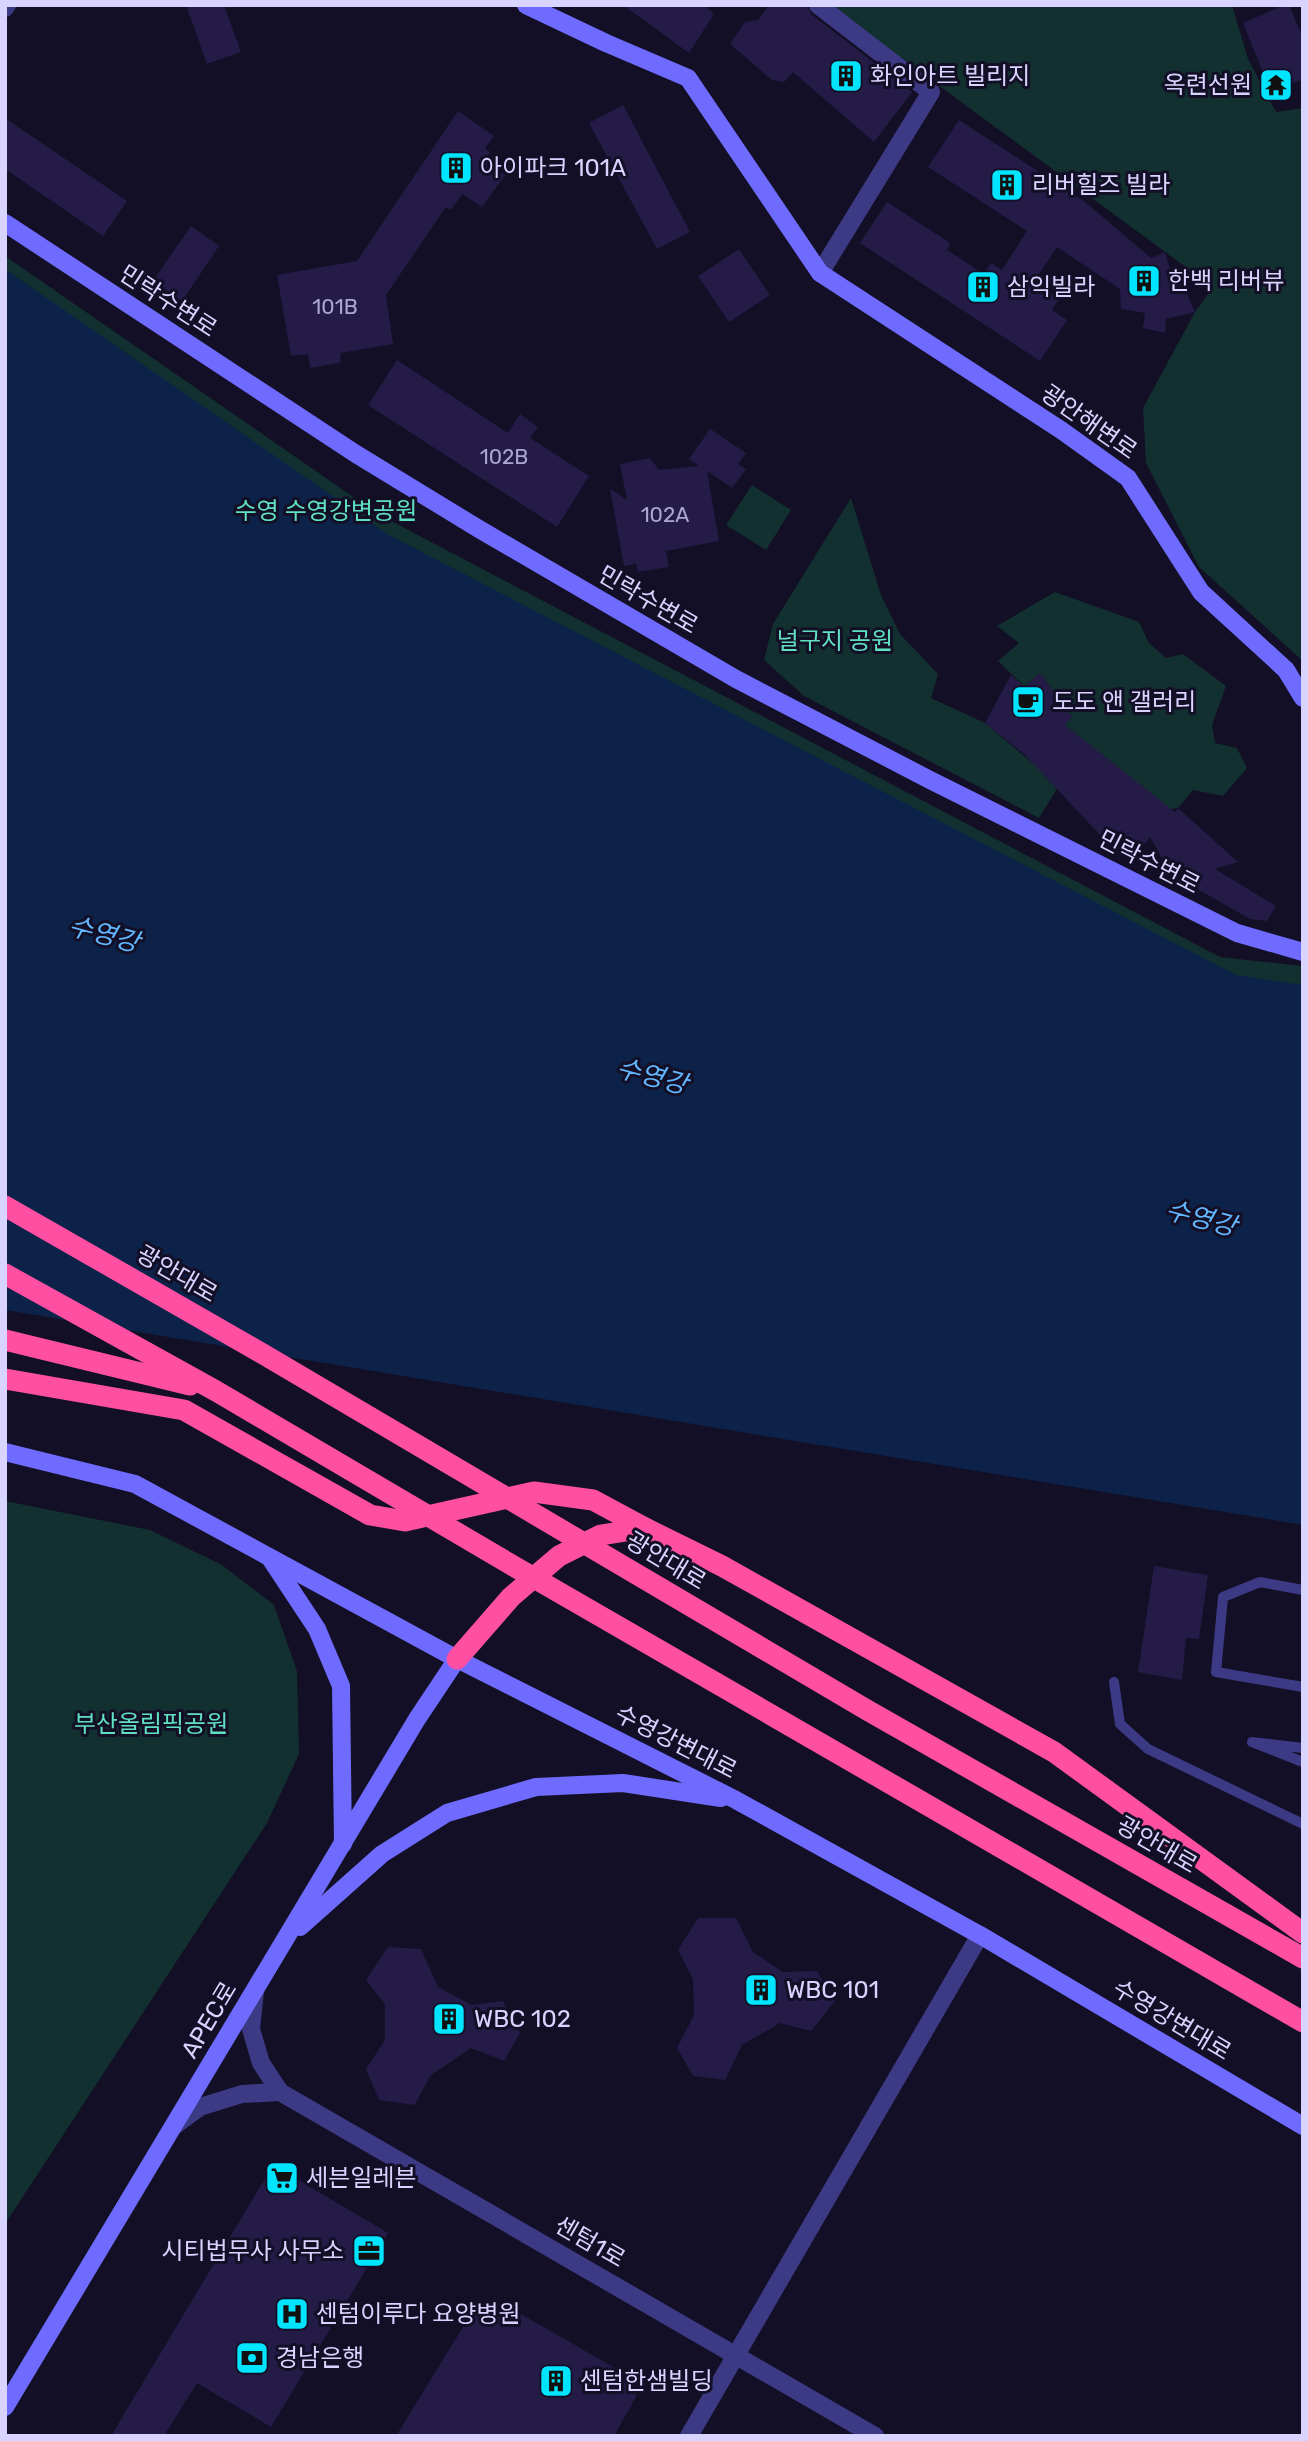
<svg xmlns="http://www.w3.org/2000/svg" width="1308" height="2441" viewBox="0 0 1308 2441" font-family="Rubik,'Noto Sans KR',sans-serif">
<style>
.green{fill:#12302f}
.water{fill:#0c2248}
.building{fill:#241b47}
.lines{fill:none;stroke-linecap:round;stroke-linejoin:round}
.lane{stroke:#3d3a85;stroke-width:10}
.street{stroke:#3d3a85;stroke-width:18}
.secondary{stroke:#6f6bff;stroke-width:18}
.highway{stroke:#ff4fa3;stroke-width:21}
.labels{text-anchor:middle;stroke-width:6;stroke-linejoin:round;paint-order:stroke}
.number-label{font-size:21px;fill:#aca6d1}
.poi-label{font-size:24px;fill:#d9d4ff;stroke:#130f26;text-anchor:start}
.street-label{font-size:24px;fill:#d9d4ff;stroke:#130f26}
.park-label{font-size:24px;fill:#5fe0c0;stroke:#130f26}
.water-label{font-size:26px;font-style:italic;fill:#62b6ff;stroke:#130f26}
</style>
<rect width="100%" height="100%" fill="#130f26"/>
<g class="green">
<polygon points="829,5 1232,5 1248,59 1276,112 1303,108 1303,661 1199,567 1146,463 1143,408 1195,312 1213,287"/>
<polygon points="5,256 378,514 1220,957 1303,966 1303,1018 790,787 5,319"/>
<polygon points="752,485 791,510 766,550 726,525"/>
<polygon points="851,498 881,595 900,634 938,674 931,698 985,723 1035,765 1057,789 1039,818 804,696 764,660 773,624"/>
<polygon points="1055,592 1139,622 1149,643 1166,658 1183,654 1226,686 1212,725 1215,743 1237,748 1247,768 1223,796 1193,790 1178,808 1171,809 1057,733 1072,717 1040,673 1025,687 998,661 1019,643 997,626"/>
<polygon points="5,1501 150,1530 222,1565 274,1605 297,1671 299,1754 267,1823 5,2224"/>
</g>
<polygon class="water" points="5,269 389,535 1236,975 1303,985 1303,1525 5,1310"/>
<g class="building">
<polygon points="186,5 224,5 241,52 207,64"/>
<polygon points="623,5 704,5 714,14 689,53"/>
<polygon points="769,5 807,5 811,14 912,92 874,142 793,72 784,82 772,80 730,44 745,22 758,20"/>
<polygon points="1284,5 1289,5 1303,38 1303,79 1271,92 1243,23"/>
<polygon points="623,105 690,232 657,249 589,123"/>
<polygon points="458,111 494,136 485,148 490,152 484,161 505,175 482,207 462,194 451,210 446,207 386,295 393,344 341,353 340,363 310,368 308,354 291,356 277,275 357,261"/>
<polygon points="5,118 127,201 103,236 5,169"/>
<polygon points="959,120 1084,201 1151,258 1165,252 1171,273 1177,270 1195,312 1166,319 1165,333 1143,328 1145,313 1121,309 1120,289 1057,247 1034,282 1059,299 1052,310 1067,320 1040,361 860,243 887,202 950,243 947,250 984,274 991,263 1002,270 1027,231 928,167"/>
<polygon points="191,226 219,246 182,301 153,281"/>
<polygon points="739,249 770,295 729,322 698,276"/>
<polygon points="397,360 508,433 520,414 538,427 530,438 589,476 557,527 368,405"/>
<polygon points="710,429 746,453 738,464 746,469 732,488 707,471 719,541 666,551 669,567 638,572 636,564 624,566 610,489 627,500 620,464 650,458 659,470 699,466 689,459"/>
<polygon points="1040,673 1072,717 1065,725 1175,812 1178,808 1238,862 1215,869 1276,906 1267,921 1250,919 1199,890 1182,864 1172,875 1150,837 1139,851 1101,836 1025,755 985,723 1011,675 1025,687"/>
<polygon points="1154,1566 1208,1575 1199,1639 1186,1638 1182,1680 1138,1672"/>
<polygon points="698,1918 736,1918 753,1952 783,1972 817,1971 835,2001 811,2031 780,2023 742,2045 725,2080 693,2076 677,2048 694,2015 693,1979 678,1950"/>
<polygon points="388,1947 421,1949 438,1987 472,2005 503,2001 520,2033 504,2061 471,2048 430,2076 415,2105 379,2100 366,2069 385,2040 385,2004 366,1980"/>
<polygon points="273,2165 388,2233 271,2427 197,2383 164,2436 111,2436"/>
<polygon points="479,2301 513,2327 521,2314 627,2375 636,2387 636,2397 614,2436 396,2436"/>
</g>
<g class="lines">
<g class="lane">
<polyline points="1303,1590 1260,1582 1223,1597 1216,1672 1303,1687"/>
<polyline points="1114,1682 1120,1724 1148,1749 1303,1824"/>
<polyline points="1303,1748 1252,1742 1303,1762"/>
</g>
<g class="street">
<polyline points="818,5 931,92 820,273"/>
<polyline points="5,8 7,5"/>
<polyline points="255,1991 251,2029 261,2063 280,2092 875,2436"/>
<polyline points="174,2126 200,2107 242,2094 280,2092"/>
<polyline points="689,2436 980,1935"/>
</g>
<g class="secondary">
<polyline points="526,5 606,43 688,78 820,273 1061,430 1128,478 1201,592 1286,670 1303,698"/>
<polyline points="5,223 356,454 479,529 736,679 930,780 1237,933 1303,952"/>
<polyline points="5,1452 135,1484 457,1659 736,1800 980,1935 1303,2126"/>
<polyline points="270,1558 317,1629 341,1686 343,1844"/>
<polyline points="300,1927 382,1854 447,1813 536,1787 623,1783 721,1798"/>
<polyline points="5,2407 417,1719 457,1659"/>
</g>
<g class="highway">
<polyline points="5,1206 263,1354 867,1710 1303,1958"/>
<polyline points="5,1274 216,1391 510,1564 1303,2022"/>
<polyline points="5,1340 190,1385"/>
<polyline points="5,1379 184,1410 370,1515 405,1521 534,1492 593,1500 645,1528"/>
<polyline points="457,1659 511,1597 559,1556 601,1535 645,1528 722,1566 1054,1752 1303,1933"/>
</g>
</g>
<defs>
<symbol id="building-square" viewBox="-11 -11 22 22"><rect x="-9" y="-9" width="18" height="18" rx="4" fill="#00e5ff" stroke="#130f26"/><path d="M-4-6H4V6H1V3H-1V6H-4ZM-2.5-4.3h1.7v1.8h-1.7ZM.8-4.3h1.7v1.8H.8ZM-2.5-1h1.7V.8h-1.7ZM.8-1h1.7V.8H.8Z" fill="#111"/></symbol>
<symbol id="temple-square" viewBox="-11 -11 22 22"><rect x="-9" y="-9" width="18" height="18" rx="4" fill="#00e5ff" stroke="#130f26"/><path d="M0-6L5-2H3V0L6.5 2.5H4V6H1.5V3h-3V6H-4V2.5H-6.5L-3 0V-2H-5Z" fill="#111"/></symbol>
<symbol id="cafe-square" viewBox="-11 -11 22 22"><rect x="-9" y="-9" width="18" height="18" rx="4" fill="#00e5ff" stroke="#130f26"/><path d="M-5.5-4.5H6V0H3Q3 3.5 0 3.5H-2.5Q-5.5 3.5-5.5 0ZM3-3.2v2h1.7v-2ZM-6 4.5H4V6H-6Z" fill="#111"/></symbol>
<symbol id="supermarket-square" viewBox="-11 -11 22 22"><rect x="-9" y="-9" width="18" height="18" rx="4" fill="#00e5ff" stroke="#130f26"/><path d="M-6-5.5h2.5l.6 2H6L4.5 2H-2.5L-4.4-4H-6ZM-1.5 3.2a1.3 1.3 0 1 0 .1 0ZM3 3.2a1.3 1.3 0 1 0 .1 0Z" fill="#111"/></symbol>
<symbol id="office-square" viewBox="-11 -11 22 22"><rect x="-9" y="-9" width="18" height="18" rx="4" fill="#00e5ff" stroke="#130f26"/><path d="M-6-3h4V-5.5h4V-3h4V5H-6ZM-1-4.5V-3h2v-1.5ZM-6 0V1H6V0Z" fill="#111"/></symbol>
<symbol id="hospital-square" viewBox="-11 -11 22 22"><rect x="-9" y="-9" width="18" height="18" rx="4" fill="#00e5ff" stroke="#130f26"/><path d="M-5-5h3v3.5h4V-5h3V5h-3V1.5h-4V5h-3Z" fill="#111"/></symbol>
<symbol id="bank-square" viewBox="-11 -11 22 22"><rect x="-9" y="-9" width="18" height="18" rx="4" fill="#00e5ff" stroke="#130f26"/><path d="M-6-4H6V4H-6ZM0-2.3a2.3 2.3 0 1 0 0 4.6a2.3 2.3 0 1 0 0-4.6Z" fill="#111"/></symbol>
</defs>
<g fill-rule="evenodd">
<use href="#building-square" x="827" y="57" width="38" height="38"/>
<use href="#temple-square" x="1257" y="66" width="38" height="38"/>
<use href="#building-square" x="437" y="149" width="38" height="38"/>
<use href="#building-square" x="988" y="166" width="38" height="38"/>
<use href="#building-square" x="1125" y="262" width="38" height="38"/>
<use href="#building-square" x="964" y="268" width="38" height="38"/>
<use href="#cafe-square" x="1009" y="683" width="38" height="38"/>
<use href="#building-square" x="742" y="1971" width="38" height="38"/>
<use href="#building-square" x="430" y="2000" width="38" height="38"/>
<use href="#supermarket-square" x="263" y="2159" width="38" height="38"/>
<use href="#office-square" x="350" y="2232" width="38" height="38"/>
<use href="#hospital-square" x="273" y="2295" width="38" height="38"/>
<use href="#bank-square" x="233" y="2339" width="38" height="38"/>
<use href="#building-square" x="537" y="2362" width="38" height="38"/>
</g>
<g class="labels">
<g class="number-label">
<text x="335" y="314">101B</text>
<text x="504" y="464">102B</text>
<text x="665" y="522">102A</text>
</g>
<g class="poi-label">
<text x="870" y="84">화인아트 빌리지</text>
<text x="1252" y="93" text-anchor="end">옥련선원</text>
<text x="480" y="176">아이파크 101A</text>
<text x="1032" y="193">리버힐즈 빌라</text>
<text x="1168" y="289">한백 리버뷰</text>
<text x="1007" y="295">삼익빌라</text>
<text x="1052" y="710">도도 앤 갤러리</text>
<text x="786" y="1998">WBC 101</text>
<text x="474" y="2027">WBC 102</text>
<text x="306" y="2186">세븐일레븐</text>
<text x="344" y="2259" text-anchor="end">시티법무사 사무소</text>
<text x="316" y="2322">센텀이루다 요양병원</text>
<text x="276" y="2366">경남은행</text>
<text x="580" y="2389">센텀한샘빌딩</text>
</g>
<g class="street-label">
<text transform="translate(168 301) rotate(33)" y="8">민락수변로</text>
<text transform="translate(1089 422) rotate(35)" y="8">광안해변로</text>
<text transform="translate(648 600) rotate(30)" y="8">민락수변로</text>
<text transform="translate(1149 862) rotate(27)" y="8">민락수변로</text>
<text transform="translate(177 1274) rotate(30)" y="8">광안대로</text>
<text transform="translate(666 1561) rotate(31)" y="8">광안대로</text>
<text transform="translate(676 1742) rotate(27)" y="8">수영강변대로</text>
<text transform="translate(1157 1845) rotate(30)" y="8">광안대로</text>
<text transform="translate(209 2020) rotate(-59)" y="8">APEC로</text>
<text transform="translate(1172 2020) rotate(31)" y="8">수영강변대로</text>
<text transform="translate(590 2242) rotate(30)" y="8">센텀1로</text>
</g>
<g class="park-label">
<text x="326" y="519">수영 수영강변공원</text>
<text x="835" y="649">널구지 공원</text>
<text x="151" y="1732">부산올림픽공원</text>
</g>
<g class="water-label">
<text transform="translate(104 934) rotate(15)" y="9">수영강</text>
<text transform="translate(652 1076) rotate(15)" y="9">수영강</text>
<text transform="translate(1201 1218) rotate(15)" y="9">수영강</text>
</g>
</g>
<rect width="1308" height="2441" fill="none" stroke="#d9d4ff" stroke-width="14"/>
</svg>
